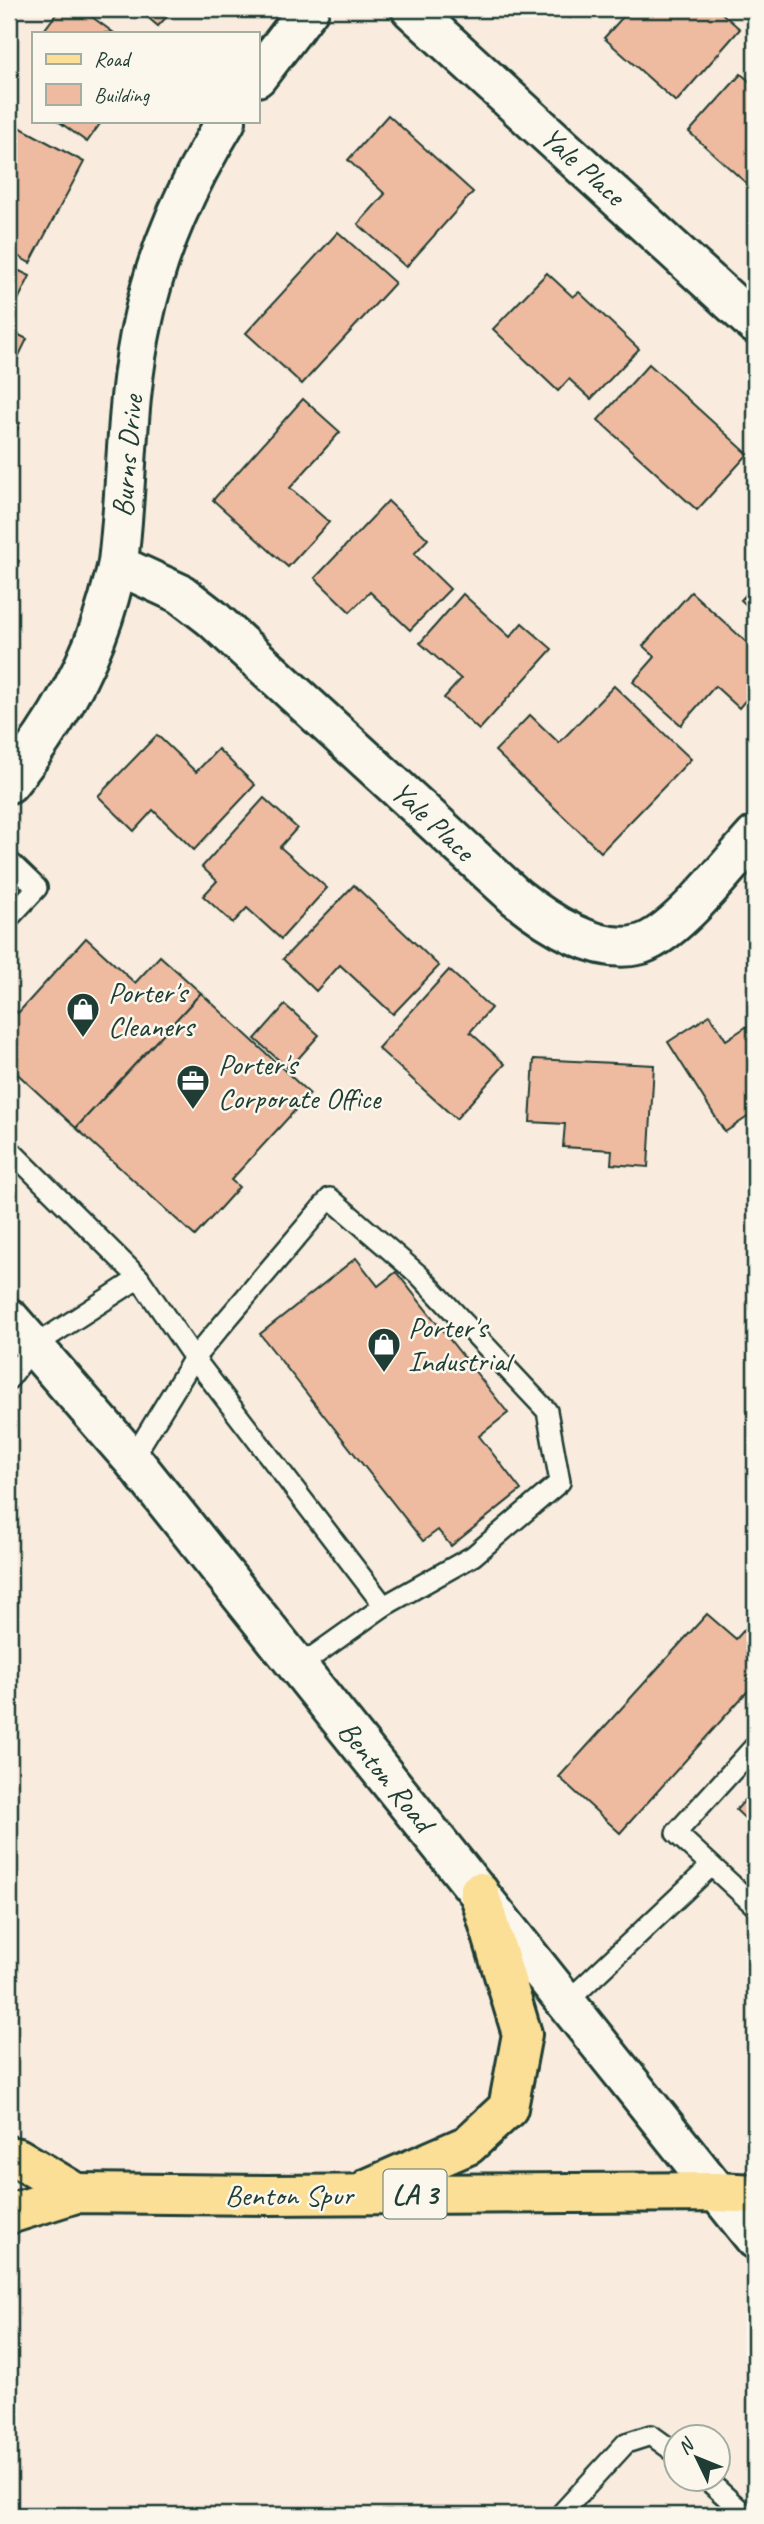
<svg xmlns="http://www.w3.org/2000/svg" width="764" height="2524" viewBox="0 0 764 2524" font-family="Caveat,sans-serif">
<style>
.building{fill:#efbba0;stroke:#1f3d34;stroke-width:2}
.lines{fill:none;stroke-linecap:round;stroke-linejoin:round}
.lane-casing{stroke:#1f3d34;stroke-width:24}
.street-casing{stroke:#1f3d34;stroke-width:44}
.secondary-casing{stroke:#1f3d34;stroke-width:44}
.primary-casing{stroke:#1f3d34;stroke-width:44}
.lane{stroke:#fbf7ec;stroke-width:19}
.street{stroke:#fbf7ec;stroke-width:38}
.secondary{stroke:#fbf7ec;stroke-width:38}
.primary{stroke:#fbdf96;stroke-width:38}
.labels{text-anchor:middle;stroke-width:5;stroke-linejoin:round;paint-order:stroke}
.shield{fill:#fbf7ec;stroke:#61756b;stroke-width:2}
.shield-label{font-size:28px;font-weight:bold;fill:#1f3d34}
.street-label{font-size:30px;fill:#1f3d34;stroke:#fbf7ec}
.poi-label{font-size:30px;fill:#1f3d34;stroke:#fbf7ec;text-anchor:start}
</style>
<rect width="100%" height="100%" fill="#f9ebdd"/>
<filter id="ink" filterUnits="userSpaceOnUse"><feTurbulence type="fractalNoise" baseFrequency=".0143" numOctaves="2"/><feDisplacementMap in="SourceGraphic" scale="14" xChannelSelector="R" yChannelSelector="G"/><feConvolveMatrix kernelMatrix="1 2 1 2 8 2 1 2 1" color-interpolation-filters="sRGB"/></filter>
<g filter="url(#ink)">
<g class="building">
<polygon points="60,9 81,9 114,33 42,33"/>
<polygon points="138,9 174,9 158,26"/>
<polygon points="559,9 579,9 570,18"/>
<polygon points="630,9 717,9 740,29 676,102 604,38"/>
<polygon points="741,74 755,86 755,191 689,132"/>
<polygon points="388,115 473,192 406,267 358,224 385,194 348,160"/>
<polygon points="58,121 102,121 87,142"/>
<polygon points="10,122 84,162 30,263 9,251"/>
<polygon points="338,232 395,283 302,384 246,333"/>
<polygon points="9,266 30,276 9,318"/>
<polygon points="547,273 573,297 579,292 639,349 591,399 569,379 558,391 493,329"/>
<polygon points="9,330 27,339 9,376"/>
<polygon points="649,364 748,454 697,510 598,420"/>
<polygon points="303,399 340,432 290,488 329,522 288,567 213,500"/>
<polygon points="9,418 20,423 9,447"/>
<polygon points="388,501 428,539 414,554 450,589 410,630 370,592 350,612 315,578"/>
<polygon points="9,555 19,561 9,580"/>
<polygon points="755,585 755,613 741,600"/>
<polygon points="691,592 755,650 755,689 739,708 715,686 681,725 633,682 655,657 643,646"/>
<polygon points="463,594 510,637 522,623 552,649 479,730 444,698 461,679 420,643"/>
<polygon points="614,686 691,759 601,852 495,751 530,715 559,743"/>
<polygon points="157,735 196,772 218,749 255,785 194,850 153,810 134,831 98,796"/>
<polygon points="264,798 297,828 280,847 327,888 281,939 247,908 233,923 203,896 217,881 202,867"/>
<polygon points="354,885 439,966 393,1014 340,965 316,991 283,959"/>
<polygon points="86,938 135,983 160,956 201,993 76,1128 9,1066 9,1005 18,1013"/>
<polygon points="449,970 491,1008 470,1032 505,1064 456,1119 378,1048"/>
<polygon points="201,993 310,1094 231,1180 239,1187 195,1236 76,1128"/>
<polygon points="285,1005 319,1035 289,1069 255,1039"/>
<polygon points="710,1015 726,1040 755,1021 755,1112 725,1132 668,1042"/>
<polygon points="534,1059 654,1065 648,1167 611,1164 612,1150 563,1147 565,1124 530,1122"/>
<polygon points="356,1258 378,1286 396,1272 508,1413 479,1436 521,1490 451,1546 438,1530 423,1541 260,1334"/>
<polygon points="707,1614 736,1639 755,1618 755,1683 620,1833 559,1777"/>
<polygon points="755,1789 755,1828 736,1810"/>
</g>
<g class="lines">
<defs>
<g id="lane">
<polyline points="9,861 37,888 9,918"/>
<polyline points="9,1149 139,1278 194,1358 384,1606 298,1667"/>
<polyline points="9,1379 34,1346 139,1278"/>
<polyline points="132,1459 194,1358 330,1198 420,1276 547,1411 560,1482 473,1556 384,1606"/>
<polyline points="755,1746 676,1833 755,1906"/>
<polyline points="567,2002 711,1866"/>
<polyline points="705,2478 746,2515"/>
<polyline points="560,2515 626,2443 651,2435 676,2453"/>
</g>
<g id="street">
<polyline points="411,9 755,324"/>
<polyline points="257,77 309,9"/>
<path d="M118 565 181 594 212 618 516 897C546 921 597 955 638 945 674 937 729 864 755 836"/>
<path d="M9 783C54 728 90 667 109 598 112 586 116 574 118 562 128 481 125 400 143 320 158 247 188 184 226 121"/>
</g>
<polyline id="secondary" points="9,1318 132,1459 755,2239"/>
<g id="primary">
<polyline points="9,2156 18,2158 76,2193"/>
<polyline points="369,2188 468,2145 508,2108 522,2034 479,1892"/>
<polyline points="9,2214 76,2193 267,2195 718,2192 755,2194"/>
</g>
</defs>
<use href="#lane" class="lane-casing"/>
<use href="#street" class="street-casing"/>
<use href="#secondary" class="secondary-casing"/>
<use href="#primary" class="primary-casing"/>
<use href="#lane" class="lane"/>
<use href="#street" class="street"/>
<use href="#secondary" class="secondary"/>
<use href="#primary" class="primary"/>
</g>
</g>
<defs>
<symbol id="shop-pin" viewBox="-11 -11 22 30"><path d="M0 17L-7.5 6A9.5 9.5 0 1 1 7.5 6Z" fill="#1f3d34" stroke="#fbf7ec"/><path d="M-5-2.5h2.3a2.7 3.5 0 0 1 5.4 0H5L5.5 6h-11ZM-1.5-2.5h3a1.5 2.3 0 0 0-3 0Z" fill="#fff"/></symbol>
<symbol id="office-pin" viewBox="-11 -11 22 30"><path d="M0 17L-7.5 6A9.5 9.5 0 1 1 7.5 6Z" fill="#1f3d34" stroke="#fbf7ec"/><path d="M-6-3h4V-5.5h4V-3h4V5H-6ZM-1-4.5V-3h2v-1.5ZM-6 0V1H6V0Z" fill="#fff"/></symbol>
</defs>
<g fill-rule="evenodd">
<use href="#shop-pin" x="64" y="990" width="38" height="52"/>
<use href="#office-pin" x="174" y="1062" width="38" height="52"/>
<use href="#shop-pin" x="365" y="1325" width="38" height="52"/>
</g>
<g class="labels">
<rect class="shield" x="383.5" y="2169.5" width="63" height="49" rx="5"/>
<g class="shield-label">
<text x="415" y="2204">LA 3</text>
</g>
<g class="street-label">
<text transform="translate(583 166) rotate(42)" y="10">Yale Place</text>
<text transform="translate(127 456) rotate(-85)" y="10">Burns Drive</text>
<text transform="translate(433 821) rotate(43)" y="10">Yale Place</text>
<text transform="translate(386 1776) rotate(51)" y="10">Benton Road</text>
<text x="289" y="2205">Benton Spur</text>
</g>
<g class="poi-label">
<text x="108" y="1002">Porter's<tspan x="108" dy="34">Cleaners</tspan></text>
<text x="218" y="1074">Porter's<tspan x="218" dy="34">Corporate Office</tspan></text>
<text x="408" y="1337">Porter's<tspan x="408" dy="34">Industrial</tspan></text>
</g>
</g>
<rect width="764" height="2524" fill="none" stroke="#fbf7ec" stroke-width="35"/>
<rect x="18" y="18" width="729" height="2489" fill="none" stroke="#1f3d34" stroke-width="2.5" filter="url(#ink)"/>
<rect x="32" y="32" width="228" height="91" fill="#fbf7ec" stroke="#a3ada2" stroke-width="2"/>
<rect x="46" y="54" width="35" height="10" fill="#fbdf96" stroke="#a3ada2" stroke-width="2"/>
<text x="94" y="66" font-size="21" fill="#1f3d34">Road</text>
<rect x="46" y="84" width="35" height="21" fill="#efbba0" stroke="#a3ada2" stroke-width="2"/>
<text x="94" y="102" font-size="21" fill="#1f3d34">Building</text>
<g transform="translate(697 2458) rotate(313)"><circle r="33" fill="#fbf7ec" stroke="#a3ada2" stroke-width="2"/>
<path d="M0-5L12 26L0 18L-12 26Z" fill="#1f3d34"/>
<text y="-10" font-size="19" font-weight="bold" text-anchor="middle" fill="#1f3d34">N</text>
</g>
</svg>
